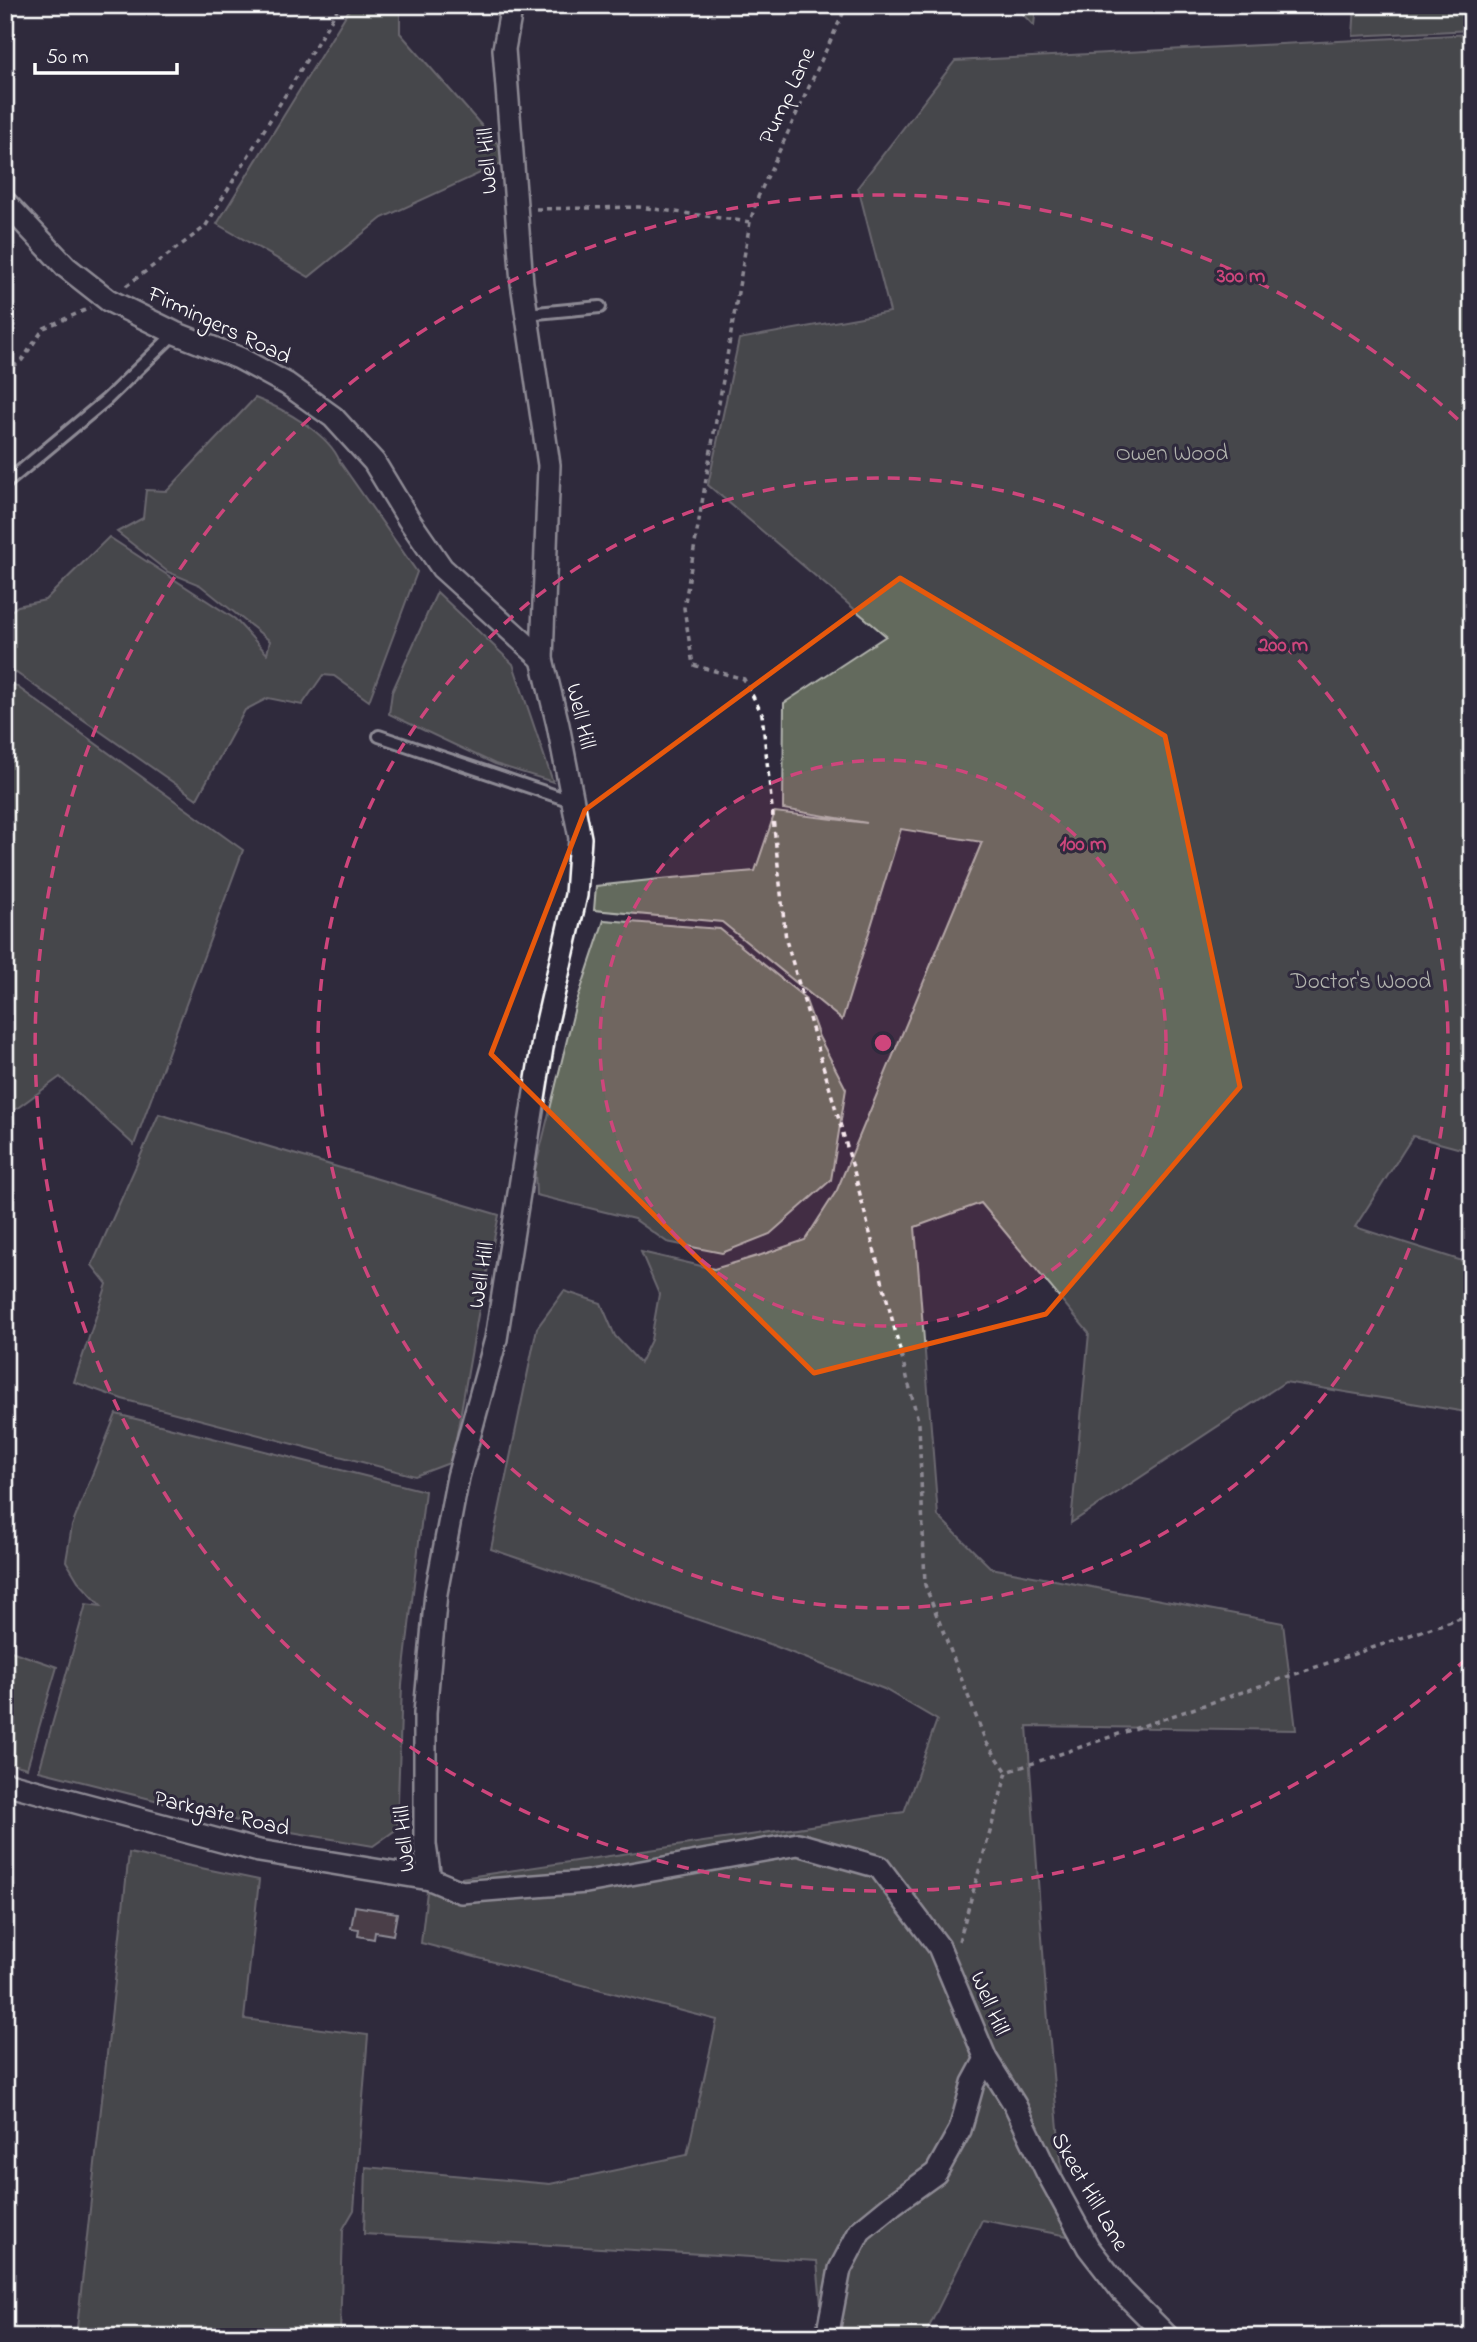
<svg xmlns="http://www.w3.org/2000/svg" width="1477" height="2342" viewBox="0 0 1477 2342" font-family="'Indie Flower',sans-serif">
<style>
.green{fill:#646a5d;stroke:#b2b4ae;stroke-width:2}
.building{fill:#6a5858;stroke:#fff;stroke-width:2}
.lines{fill:none;stroke-linecap:round;stroke-linejoin:round}
.service-casing{stroke:#fff;stroke-width:16}
.minor-casing{stroke:#fff;stroke-width:26}
.path{stroke:#fff;stroke-width:3.5;stroke-dasharray:5 5;stroke-linecap:butt}
.service{stroke:#2f2a3d;stroke-width:10}
.minor{stroke:#2f2a3d;stroke-width:21}
.marked{fill:none;stroke:#e8590c;stroke-width:5;stroke-linejoin:round}
.ring{fill:none;stroke:#ce467c;stroke-width:3.5;stroke-dasharray:12 9}
.labels{text-anchor:middle;stroke-width:6;stroke-linejoin:round;paint-order:stroke}
.street-label{font-size:23px;fill:#fff;stroke:#2f2a3d}
.park-label{font-size:23px;fill:#b2b4ae;stroke:#2f2a3d}
.centre{fill:#ce467c;stroke:#2f2a3d;stroke-width:3.5}
.ring-label{font-size:21px;text-anchor:middle;font-weight:bold;fill:#ce467c;stroke:#2f2a3d;stroke-width:6;stroke-linejoin:round;paint-order:stroke}
</style>
<rect width="100%" height="100%" fill="#2f2a3d"/>
<filter id="ink" filterUnits="userSpaceOnUse"><feTurbulence type="fractalNoise" baseFrequency=".0143" numOctaves="2"/><feDisplacementMap in="SourceGraphic" scale="14" xChannelSelector="R" yChannelSelector="G"/><feConvolveMatrix kernelMatrix="1 2 1 2 8 2 1 2 1" color-interpolation-filters="sRGB"/></filter>
<g filter="url(#ink)">
<g class="green">
<polygon points="352,5 400,5 400,33 511,159 382,218 309,277 217,224"/>
<polygon points="1014,5 1036,5 1034,26"/>
<polygon points="1355,5 1472,5 1472,30 1353,36"/>
<polygon points="1472,34 1472,1152 1413,1136 1355,1227 1472,1264 1472,1413 1285,1382 1071,1523 1089,1333 981,1203 915,1227 938,1516 991,1568 1283,1623 1296,1730 1027,1726 1048,2021 1068,2236 982,2220 924,2337 824,2337 817,2261 364,2234 366,2167 550,2184 687,2155 717,2020 421,1943 428,1883 904,1812 937,1720 884,1689 772,1645 491,1549 537,1328 564,1291 601,1303 615,1336 640,1363 651,1340 659,1294 641,1252 714,1269 761,1255 805,1240 837,1190 982,842 901,829 842,1020 722,922 594,910 596,886 660,879 755,871 775,812 867,823 783,809 784,703 886,636 708,485 739,339 890,312 858,187 955,61"/>
<path d="M255 398C282 408 330 434 340 462L417 572 369 701 334 676 323 675 302 705 268 698 245 710 197 799 5 665V615L18 606 45 600 109 537 235 619 267 654 270 641 200 585 168 572 117 532 143 518 146 490 167 491Z"/>
<polygon points="437,592 513,664 553,782 495,764 389,714 392,692"/>
<polygon points="5,678 243,850 134,1145 60,1077 5,1117"/>
<polygon points="604,920 720,929 805,998 819,1037 846,1089 831,1180 770,1234 722,1253 667,1242 634,1219 536,1195 535,1170 575,1007"/>
<polygon points="159,1114 499,1215 478,1315 452,1462 415,1476 122,1399 74,1382 107,1284 92,1265"/>
<polygon points="116,1414 425,1491 402,1685 397,1829 373,1846 262,1827 39,1771 86,1604 101,1606 78,1581 66,1561 72,1526"/>
<polygon points="5,1649 57,1667 27,1768 5,1762"/>
<polygon points="129,1853 259,1880 244,2019 368,2035 354,2210 343,2229 340,2337 76,2337"/>
</g>
<polygon class="building" points="355,1906 397,1913 393,1935 375,1932 374,1939 358,1936 359,1929 351,1928"/>
<g class="lines">
<defs>
<g id="service">
<polyline points="526,314 600,307"/>
<polyline points="5,484 106,400 175,333"/>
<polyline points="379,736 574,802"/>
</g>
<g id="minor">
<polyline points="512,5 504,49 522,283 549,465 542,659 558,725 580,838 576,895 544,1035 496,1339 458,1477 436,1593 425,1713 425,1845 430,1879 461,1892 586,1882 798,1844 879,1867 939,1947 986,2059 1015,2105 1047,2172 1088,2247 1122,2291 1168,2337"/>
<polyline points="5,202 66,267 108,300 175,333 239,358 287,384 333,417 374,462 409,520 442,568 542,659"/>
<polyline points="5,1783 259,1851 430,1879"/>
<polyline points="827,2337 840,2269 860,2231 893,2204 936,2173 960,2130 973,2083 986,2059"/>
</g>
</defs>
<use href="#service" class="service-casing"/>
<use href="#minor" class="minor-casing"/>
<g class="path">
<polyline points="536,209 639,207 750,222 757,199 847,5"/>
<polyline points="750,222 684,608 693,665 744,679 762,714 786,940 854,1171 919,1424 925,1585 986,1742 1007,1772"/>
<polyline points="126,286 205,227 340,5"/>
<polyline points="5,373 22,360 44,328 90,308"/>
<polyline points="959,1941 1007,1772 1472,1614"/>
</g>
<use href="#service" class="service"/>
<use href="#minor" class="minor"/>
</g>
</g>
<path d="M0 0H1477V2342H0ZM900 578 1165 736 1240 1087 1046 1314 814 1373 491 1054 585 810Z" fill="#2f2a3d" fill-opacity=".55" fill-rule="evenodd"/>
<path class="marked" d="M900 578 1165 736 1240 1087 1046 1314 814 1373 491 1054 585 810Z"/>
<circle cx="883" cy="1043" r="283" fill="#ce467c" fill-opacity=".12"/>
<g class="ring">
<circle cx="883" cy="1043" r="283"/>
<circle cx="883" cy="1043" r="565"/>
<path d="M1467 1658A848 848 0 1 1 1467 428"/>
</g>
<g class="labels">
<g class="street-label">
<text transform="translate(786 95) rotate(-65)" y="8">Pump Lane</text>
<text transform="translate(486 161) rotate(-94)" y="8">Well Hill</text>
<text transform="translate(220 324) rotate(25)" y="8">Firmingers Road</text>
<text transform="translate(582 716) rotate(77)" y="8">Well Hill</text>
<text transform="translate(480 1275) rotate(-81)" y="8">Well Hill</text>
<text transform="translate(222 1812) rotate(13)" y="8">Parkgate Road</text>
<text transform="translate(403 1839) rotate(-95)" y="8">Well Hill</text>
<text transform="translate(991 2003) rotate(67)" y="8">Well Hill</text>
<text transform="translate(1091 2191) rotate(60)" y="8">Skeet Hill Lane</text>
</g>
<g class="park-label">
<text x="1172" y="460">Owen Wood</text>
<text x="1361" y="988">Doctor's Wood</text>
</g>
</g>
<circle cx="883" cy="1043" r="10" class="centre"/>
<g class="ring-label">
<text x="1241" y="282">300 m</text>
<text x="1283" y="651">200 m</text>
<text x="1083" y="850">100 m</text>
</g>
<rect width="1477" height="2342" fill="none" stroke="#2f2a3d" stroke-width="28"/>
<rect x="14" y="14" width="1449" height="2314" fill="none" stroke="#fff" stroke-width="2.5" filter="url(#ink)"/>
<path d="M35 63v10h142v-10" fill="none" stroke="#ffffff" stroke-width="3.5"/>
<text x="46" y="63" font-size="21" fill="#ffffff" stroke="#2f2a3d" stroke-width="5" paint-order="stroke">50 m</text>
</svg>
